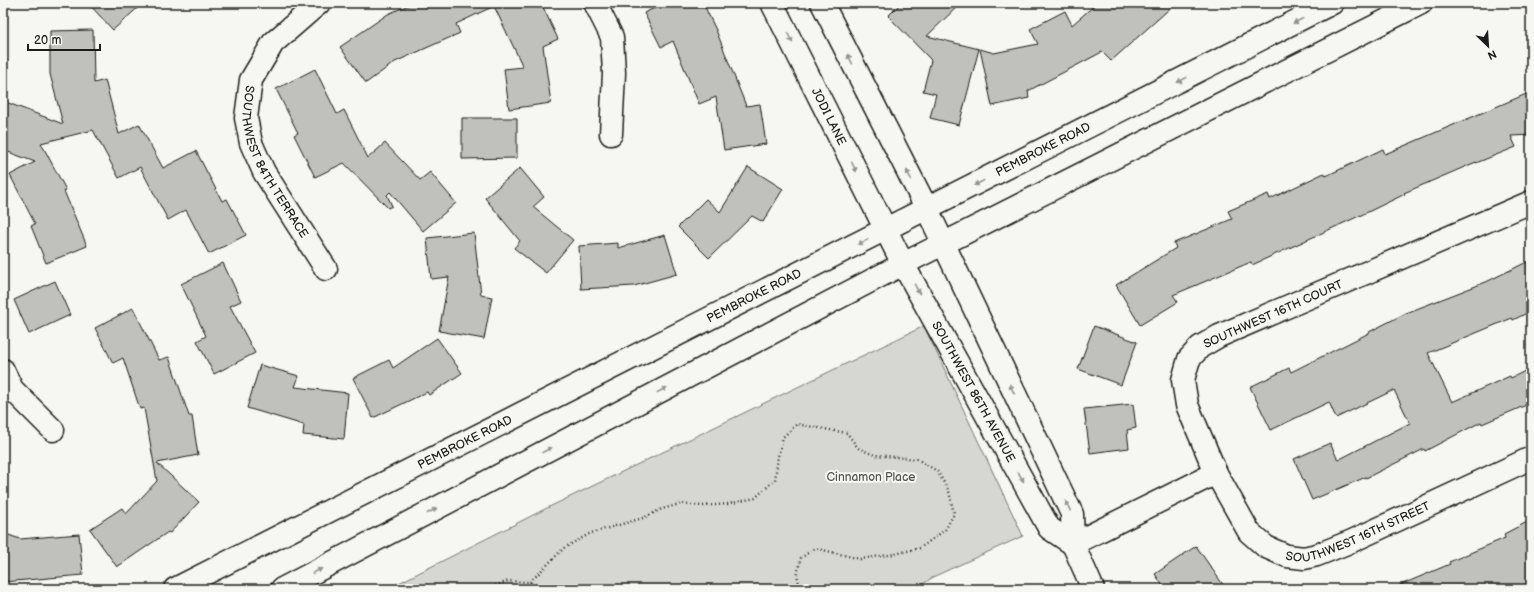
<svg xmlns="http://www.w3.org/2000/svg" width="1534" height="592" viewBox="0 0 1534 592" font-family="'Balsamiq Sans',sans-serif">
<style>
.green{fill:#d6d6d2;stroke:#797977}
.building{fill:#c0c0bd;stroke:#1c1c1c}
.lines{fill:none;stroke-linecap:round;stroke-linejoin:round}
.minor-casing{stroke:#1c1c1c;stroke-width:25}
.major-casing{stroke:#1c1c1c;stroke-width:25}
.path{stroke:#1c1c1c;stroke-width:2.5;stroke-dasharray:1 3;stroke-linecap:butt}
.minor{stroke:#f6f6f2;stroke-width:22}
.major{stroke:#f6f6f2;stroke-width:22}
.oneway{fill:#949492}
.labels{text-anchor:middle;stroke-width:4;stroke-linejoin:round;paint-order:stroke}
.street-label{font-size:12px;fill:#1c1c1c;stroke:#f6f6f2}
.park-label{font-size:12px;fill:#545453;stroke:#f6f6f2}
</style>
<rect width="100%" height="100%" fill="#f6f6f2"/>
<filter id="ink" filterUnits="userSpaceOnUse"><feTurbulence type="fractalNoise" baseFrequency=".025" numOctaves="2"/><feDisplacementMap in="SourceGraphic" scale="8" xChannelSelector="R" yChannelSelector="G"/><feConvolveMatrix kernelMatrix="1 2 1 2 8 2 1 2 1" color-interpolation-filters="sRGB"/></filter>
<g filter="url(#ink)">
<polygon class="green" points="924,326 1023,536 935,576 915,589 387,589 545,509"/>
<g class="building">
<polygon points="88,3 143,3 113,30"/>
<polygon points="413,3 541,3 558,39 543,46 551,103 509,109 504,69 523,67 494,6 456,24 460,33 395,62 366,83 340,47 388,14"/>
<polygon points="665,3 703,3 716,30 746,106 760,104 766,144 724,150 716,97 699,104 673,41 661,47 644,13"/>
<polygon points="901,3 961,3 927,36 979,49 959,125 930,118 936,94 923,91 931,60 888,16"/>
<polygon points="1097,3 1176,3 1111,61 1102,52 1028,91 1029,98 992,106 980,49 994,53 1038,44 1030,29 1065,11 1072,25"/>
<polygon points="93,30 94,83 105,80 119,134 139,124 163,168 196,151 222,201 227,199 246,235 209,254 186,210 168,220 140,167 119,178 93,130 41,143 66,190 64,191 87,246 46,263 31,226 35,224 10,175 35,162 3,150 3,101 63,124 50,74 50,31"/>
<polygon points="315,69 337,114 344,110 368,158 385,143 420,180 430,172 456,203 423,231 390,192 387,195 392,206 388,208 344,163 315,177 294,135 298,133 276,89"/>
<polygon points="1531,92 1531,135 1511,136 1516,147 1476,163 1476,162 1404,193 1405,194 1370,211 1252,265 1251,262 1173,295 1178,302 1140,325 1116,285 1176,248 1174,243 1232,219 1228,211 1268,194 1270,199 1324,173 1326,176 1383,149 1385,154"/>
<polygon points="462,118 517,118 517,158 462,159"/>
<polygon points="748,167 783,189 763,222 752,216 709,258 678,227 706,199 720,212"/>
<polygon points="520,168 544,197 533,207 573,240 546,273 514,248 520,241 485,198"/>
<polygon points="474,233 481,295 492,297 484,339 439,331 449,277 431,279 427,238"/>
<polygon points="665,235 677,274 634,286 581,289 579,246 618,243 618,248"/>
<polygon points="1531,260 1531,311 1513,320 1512,318 1428,353 1452,402 1510,376 1511,378 1531,368 1531,403 1482,424 1481,422 1425,451 1424,449 1366,478 1366,477 1312,500 1294,459 1330,443 1338,460 1410,423 1394,390 1336,418 1329,402 1271,430 1250,387 1289,368 1291,372 1369,333 1369,332 1406,313 1486,282"/>
<polygon points="223,263 241,301 230,306 255,353 214,374 197,341 206,336 181,284"/>
<polygon points="55,281 70,315 29,334 14,300"/>
<polygon points="133,308 159,360 169,357 189,416 192,416 198,455 157,463 199,502 170,533 168,532 117,567 90,529 122,508 126,514 157,481 144,408 140,409 123,358 113,363 95,328"/>
<polygon points="1094,326 1137,342 1121,385 1078,369"/>
<polygon points="437,338 462,373 429,395 427,392 373,418 353,378 389,360 393,368"/>
<polygon points="260,365 299,376 295,387 348,393 344,439 303,435 304,425 247,408"/>
<polygon points="1133,404 1136,428 1127,430 1129,448 1090,453 1084,409"/>
<polygon points="1531,520 1531,589 1391,589 1450,564 1449,562 1505,538 1504,534"/>
<polygon points="3,533 20,539 79,534 83,575 3,582"/>
<polygon points="1196,546 1226,589 1165,589 1155,574"/>
</g>
<g class="lines">
<defs>
<g id="minor">
<path id="s1" d="M319 3 273 43 251 80 246 118 251 143 264 172 326 269"/>
<polyline points="595,3 612,37 614,73 611,134"/>
<path id="s2" d="M772 3 903 264 1049 528 1073 544"/>
<polyline points="822,3 927,209 1072,514 1073,544 1093,589"/>
<path id="s3" d="M1531 202 1219 336 1200 347 1189 359 1183 380 1187 405 1216 473 1249 532 1266 547 1287 556 1304 558 1317 555 1352 541 1531 458"/>
<polyline points="3,370 12,389 53,430"/>
<polyline points="1073,544 1216,473"/>
</g>
<g id="major">
<path id="s4" d="M175 589 1332 3"/>
<polyline points="282,589 903,264 1421,3"/>
</g>
</defs>
<use href="#minor" class="minor-casing"/>
<use href="#major" class="major-casing"/>
<g class="path">
<polyline points="530,582 564,548 591,533 643,518 662,509 680,504 703,506 728,504 755,498 775,480 778,456 783,437 797,424 847,433 858,448 874,455 917,459 937,471 949,491 954,514 945,530 920,548 895,554 860,559 815,548 801,558 797,574 800,589"/>
<polyline points="488,589 508,581 530,582 535,589"/>
</g>
<use href="#minor" class="minor"/>
<use href="#major" class="major"/>
</g>
<defs><path id="oneway-solid" d="M-6-.8H1V-3.2L6.5 0L1 3.2V.8H-6Z"/></defs>
<g class="oneway">
<use href="#oneway-solid" transform="translate(1298 21) rotate(153)"/>
<use href="#oneway-solid" transform="translate(790 38) rotate(64)"/>
<use href="#oneway-solid" transform="translate(850 59) rotate(-117)"/>
<use href="#oneway-solid" transform="translate(1182 80) rotate(153)"/>
<use href="#oneway-solid" transform="translate(854 167) rotate(64)"/>
<use href="#oneway-solid" transform="translate(909 175) rotate(-117)"/>
<use href="#oneway-solid" transform="translate(979 183) rotate(153)"/>
<use href="#oneway-solid" transform="translate(863 242) rotate(153)"/>
<use href="#oneway-solid" transform="translate(917 289) rotate(61)"/>
<use href="#oneway-solid" transform="translate(1012 389) rotate(-115)"/>
<use href="#oneway-solid" transform="translate(662 390) rotate(-28)"/>
<use href="#oneway-solid" transform="translate(547 450) rotate(-28)"/>
<use href="#oneway-solid" transform="translate(1021 477) rotate(61)"/>
<use href="#oneway-solid" transform="translate(1068 506) rotate(-115)"/>
<use href="#oneway-solid" transform="translate(432 511) rotate(-28)"/>
<use href="#oneway-solid" transform="translate(317 571) rotate(-28)"/>
</g>
</g>
<g class="labels">
<g class="street-label">
<text dy="4" stroke="none"><textPath href="#s2" startOffset="127">JODI LANE</textPath></text>
<text dy="4" stroke="none"><textPath href="#s4" startOffset="973">PEMBROKE ROAD</textPath></text>
<text dy="4" stroke="none"><textPath href="#s1" startOffset="193">SOUTHWEST 84TH TERRACE</textPath></text>
<text dy="4" stroke="none"><textPath href="#s4" startOffset="649">PEMBROKE ROAD</textPath></text>
<text transform="translate(1273 314) rotate(-24)" y="4">SOUTHWEST 16TH COURT</text>
<text dy="4" stroke="none"><textPath href="#s2" startOffset="438">SOUTHWEST 86TH AVENUE</textPath></text>
<text dy="4" stroke="none"><textPath href="#s4" startOffset="325">PEMBROKE ROAD</textPath></text>
<text dy="4" stroke="none"><textPath href="#s3" startOffset="688">SOUTHWEST 16TH STREET</textPath></text>
</g>
<g class="park-label">
<text x="871" y="481">Cinnamon Place</text>
</g>
</g>
<rect width="1534" height="592" fill="none" stroke="#f6f6f2" stroke-width="16"/>
<rect x="8" y="8" width="1518" height="576" fill="none" stroke="#1c1c1c" stroke-width="1.5" filter="url(#ink)"/>
<g transform="translate(1488 46) rotate(155)" stroke="#f6f6f2" stroke-width="3" paint-order="stroke">
<path d="M0-3L7 15L0 10L-7 15Z" fill="#1c1c1c"/>
<text y="-6" font-size="11" font-weight="bold" text-anchor="middle" fill="#1c1c1c">N</text>
</g>
<path d="M28 44v6h72v-6" fill="none" stroke="#1c1c1c" stroke-width="2"/>
<text x="34" y="44" font-size="12" fill="#1c1c1c" stroke="#f6f6f2" stroke-width="3" paint-order="stroke">20 m</text>
</svg>
